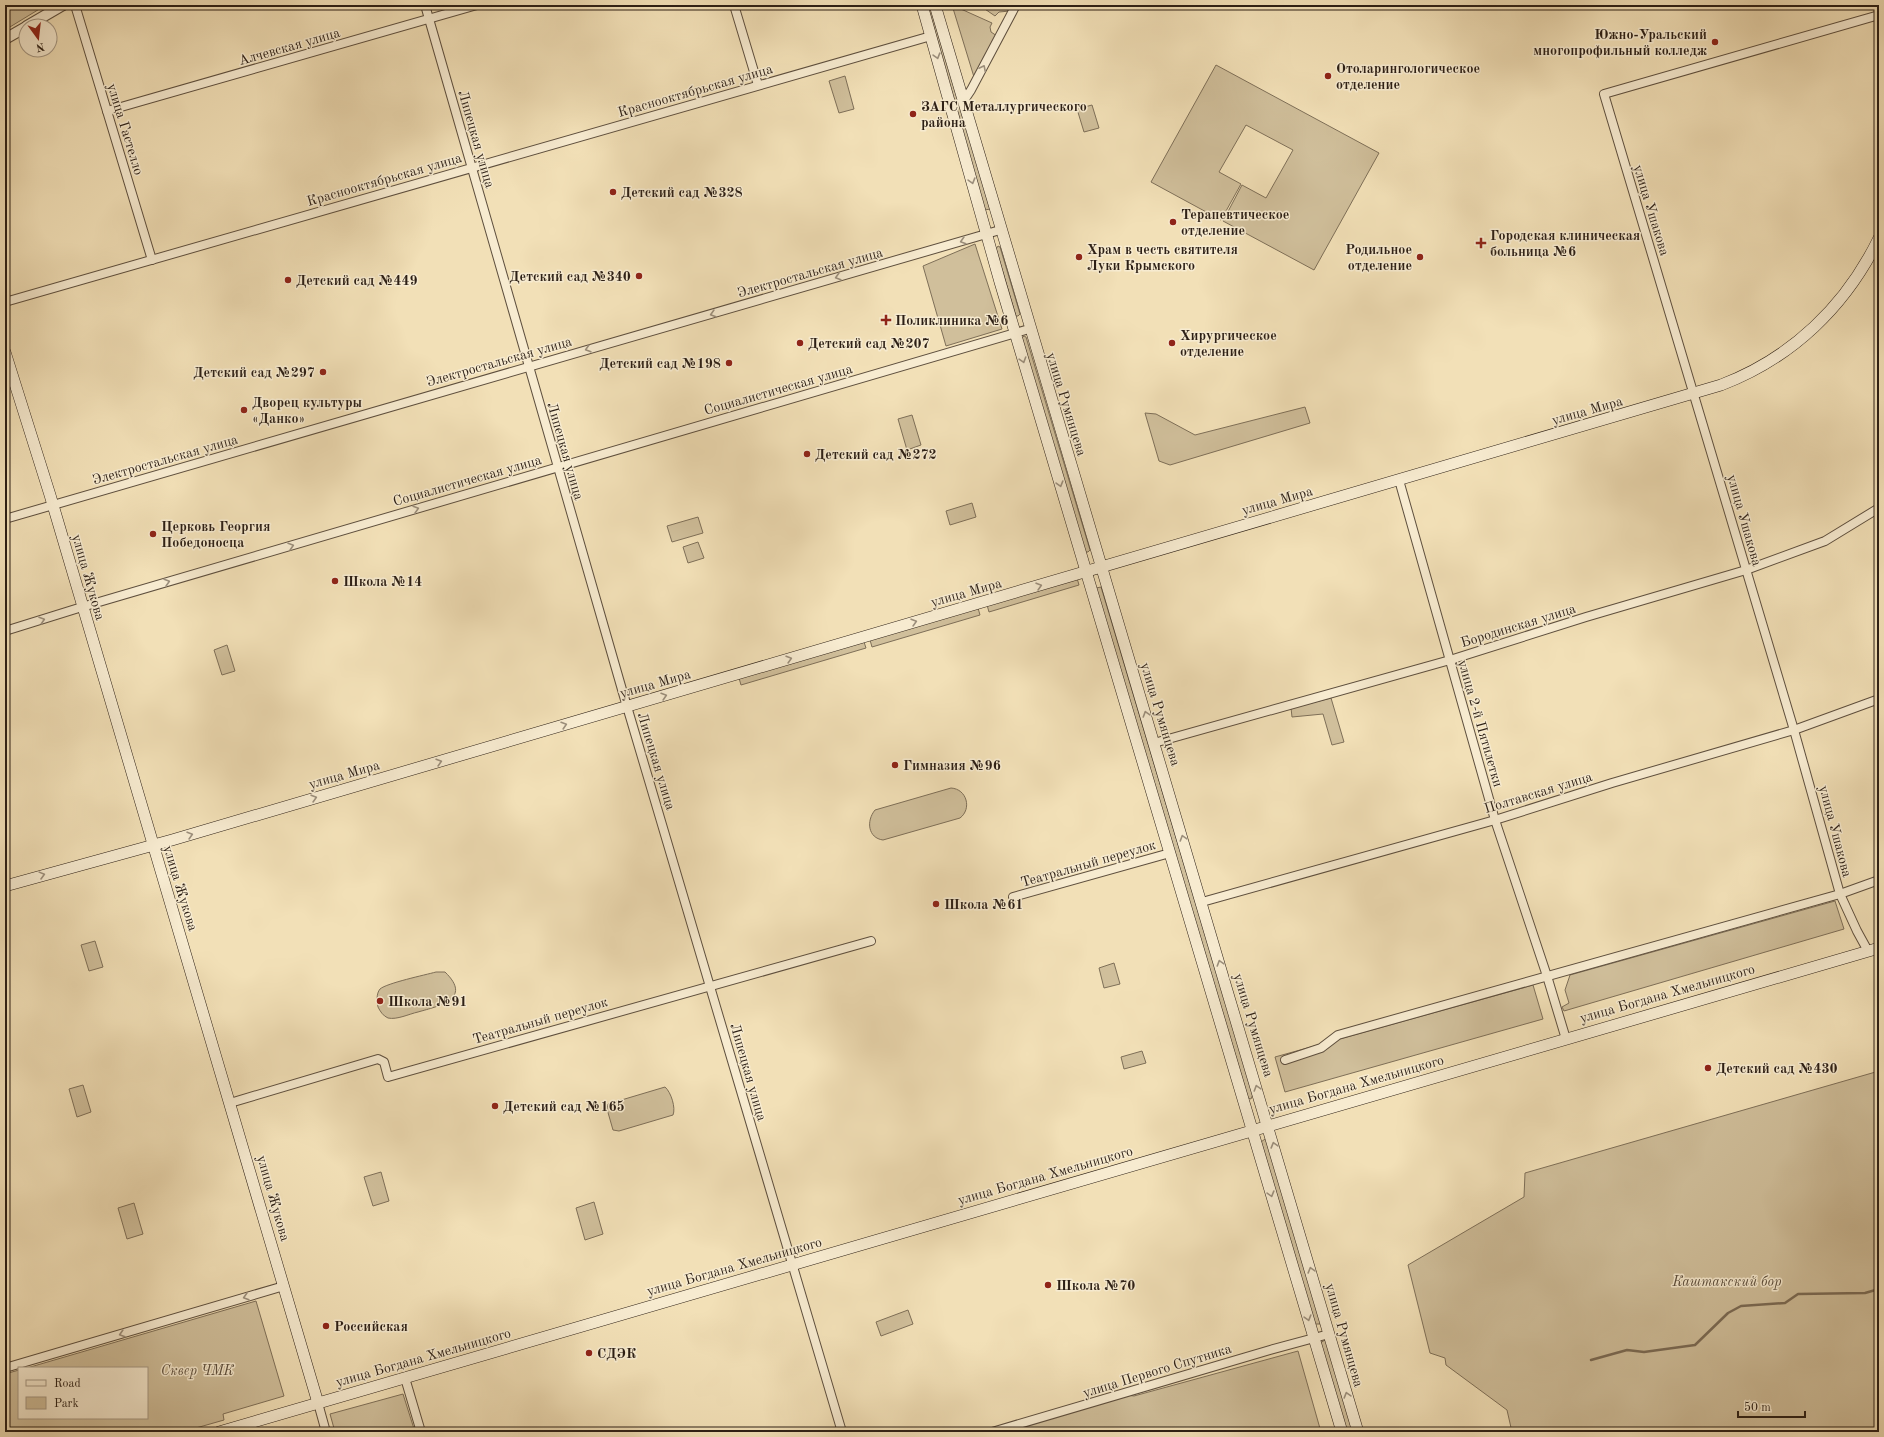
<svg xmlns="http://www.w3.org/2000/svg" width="1884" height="1437" viewBox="0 0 1884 1437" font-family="'Old Standard TT',serif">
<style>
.green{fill:#d0bf9b;stroke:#7e6f58}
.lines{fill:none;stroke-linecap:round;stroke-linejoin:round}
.stream{stroke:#7b6b55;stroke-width:2.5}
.minor-casing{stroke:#5e4f3e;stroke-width:10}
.tertiary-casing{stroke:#5e4f3e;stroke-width:12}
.secondary-casing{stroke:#2c1f15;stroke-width:12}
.minor{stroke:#f7ebd0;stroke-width:8}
.tertiary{stroke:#f7ebd0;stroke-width:10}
.secondary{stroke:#f7ebd0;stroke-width:11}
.oneway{stroke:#9c8f7c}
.poi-dot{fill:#8f2418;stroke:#f7ebd0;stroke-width:1.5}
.labels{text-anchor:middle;stroke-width:3;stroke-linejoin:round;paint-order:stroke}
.poi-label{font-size:14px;font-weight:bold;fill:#2c1f15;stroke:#f7ebd0;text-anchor:start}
.street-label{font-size:14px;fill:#2c1f15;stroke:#f7ebd0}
.park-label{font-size:14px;font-style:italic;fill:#5d4f3d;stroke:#f7ebd0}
</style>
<rect width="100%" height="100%" fill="#f2e0b7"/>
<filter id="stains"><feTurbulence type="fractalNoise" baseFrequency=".005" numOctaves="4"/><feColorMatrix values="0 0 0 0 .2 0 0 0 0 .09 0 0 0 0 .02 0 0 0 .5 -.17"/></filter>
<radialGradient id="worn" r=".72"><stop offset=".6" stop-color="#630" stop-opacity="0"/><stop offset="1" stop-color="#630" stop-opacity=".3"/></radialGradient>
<g class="green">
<polygon points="5,5 46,5 5,30"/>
<polygon points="926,5 932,5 990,209 985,210"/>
<polygon points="952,5 992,23 990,27 991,32 997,36 974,77"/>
<polygon points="979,5 1013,5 1010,11 999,12 995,16"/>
<polygon points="1216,65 1379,153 1314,270 1223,221 1242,185 1266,198 1293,150 1246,125 1219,172 1241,184 1221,220 1151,182"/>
<polygon points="845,76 854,109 839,113 829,81"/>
<polygon points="1092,105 1099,128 1084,132 1077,109"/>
<polygon points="975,244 1002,329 946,346 923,266"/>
<polygon points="998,246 1000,247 1020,314 1018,316 1016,316 996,249"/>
<polygon points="1024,336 1026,337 1090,550 1088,552 1085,552 1022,338"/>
<polygon points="1305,407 1310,423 1170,465 1159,461 1145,413 1156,414 1195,435"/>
<polygon points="912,415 921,445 907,450 898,419"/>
<polygon points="972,503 976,517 950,525 946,511"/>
<polygon points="698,517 703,533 672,542 667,526"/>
<polygon points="698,542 704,558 688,563 683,547"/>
<polygon points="1077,578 1079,585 989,612 987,605"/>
<polygon points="1101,587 1253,1094 1251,1099 1248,1098 1096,588"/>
<polygon points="978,608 980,615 872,647 870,640"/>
<polygon points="864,642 866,648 741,685 739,678"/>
<polygon points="227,645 235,671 222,675 214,650"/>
<polygon points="1331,698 1344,742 1332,745 1323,714 1292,717 1291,708"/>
<path d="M951 788C967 789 972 809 960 818L883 840C868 838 866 821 875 810Z"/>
<polygon points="1835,901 1844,929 1564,1011 1562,1007 1569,1003 1565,990 1570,975"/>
<polygon points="95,941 103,967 89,971 81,945"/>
<polygon points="1114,963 1120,984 1104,988 1099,968"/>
<path d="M436 972H445C473 999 439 1006 418 1012 409 1014 397 1020 388 1018 383 1016 380 1011 378 1007 377 1001 376 994 380 989 387 983 425 975 436 972Z"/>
<polygon points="1533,985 1543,1019 1285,1092 1275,1057"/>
<polygon points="1142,1051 1146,1063 1124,1069 1121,1057"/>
<polygon points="1879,1071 1879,1432 1512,1432 1507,1410 1446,1365 1445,1358 1430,1353 1408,1265 1524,1197 1525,1173"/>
<polygon points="83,1085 91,1112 77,1117 69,1089"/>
<path d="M665 1087C671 1092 676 1108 673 1115L619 1131 613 1130 607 1109 608 1104Z"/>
<polygon points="1265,1139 1267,1140 1321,1324 1315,1324 1261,1142"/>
<polygon points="381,1172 389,1201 373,1206 364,1177"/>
<polygon points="594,1202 603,1234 585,1240 576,1208"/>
<polygon points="134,1203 143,1234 127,1239 118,1208"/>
<polygon points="256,1301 284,1396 223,1414 224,1420 182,1432 5,1432 5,1374 19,1370 19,1418 147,1418 147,1368 27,1368"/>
<polygon points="908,1310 913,1324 881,1336 876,1322"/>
<polygon points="1325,1340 1327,1341 1353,1432 1346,1432 1320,1343"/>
<polygon points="1298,1351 1321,1432 1005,1432 1127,1395 1134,1396"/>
<polygon points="403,1394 415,1432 335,1432 330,1414"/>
</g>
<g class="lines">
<polyline class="stream" points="1591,1360 1627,1350 1644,1352 1695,1345 1728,1313 1741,1306 1785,1303 1798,1294 1865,1293 1879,1289"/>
<defs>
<g id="minor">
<polyline points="75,5 152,260"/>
<polyline points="425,5 623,693 842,1432"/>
<polyline points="734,5 758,85"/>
<polyline points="963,102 971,90 1016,5"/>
<polyline points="107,111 477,5"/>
<polyline points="5,302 931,36"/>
<polyline points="1399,480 1495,820 1547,976 1566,1039"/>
<polyline points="5,519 1000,230"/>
<polyline points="5,631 82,607 1029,329"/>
<polyline points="1154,743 1450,660 1586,617 1746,570 1825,541 1879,508"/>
<polyline points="1013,897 1170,853"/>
<polyline points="1202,902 1495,820 1612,783 1794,730 1879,699"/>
<polyline points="1868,951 1857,931 1840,894 1794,730 1604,94 1879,15"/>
<polyline points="1285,1060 1321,1048 1338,1035 1840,894 1879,880"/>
<polyline points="230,1103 378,1059 384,1062 388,1077 871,941"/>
<polyline points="5,1368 284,1286"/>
<polyline points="405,1378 421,1432"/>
<polyline points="318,1403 326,1432"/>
<polyline points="992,1432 1270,1350 1329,1334"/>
</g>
<g id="tertiary">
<polyline points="27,26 63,5"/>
<polyline points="5,39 26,27"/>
</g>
<g id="secondary">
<polyline points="922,5 1000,282 1342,1432"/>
<path d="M935 5C1073 481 1218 956 1358 1432"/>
<polyline points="5,352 50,495 318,1403"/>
<path d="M5 886 172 840 1721 385C1792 358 1846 306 1879 238"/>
<polyline points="219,1432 1879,948"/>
</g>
</defs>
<use href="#minor" class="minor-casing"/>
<use href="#tertiary" class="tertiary-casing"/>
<use href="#secondary" class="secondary-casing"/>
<use href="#minor" class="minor"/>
<use href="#tertiary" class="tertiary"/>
<use href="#secondary" class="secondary"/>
</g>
<defs><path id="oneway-chevron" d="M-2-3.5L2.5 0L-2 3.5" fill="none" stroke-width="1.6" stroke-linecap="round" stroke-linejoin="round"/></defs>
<g class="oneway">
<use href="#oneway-chevron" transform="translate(937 56) rotate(74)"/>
<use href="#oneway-chevron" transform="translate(983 68) rotate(-63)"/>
<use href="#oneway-chevron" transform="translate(972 181) rotate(74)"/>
<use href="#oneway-chevron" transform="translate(963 241) rotate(164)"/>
<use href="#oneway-chevron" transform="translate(838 277) rotate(164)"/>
<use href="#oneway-chevron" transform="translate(713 314) rotate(164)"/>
<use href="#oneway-chevron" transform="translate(588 349) rotate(164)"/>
<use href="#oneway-chevron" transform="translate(1023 360) rotate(73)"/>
<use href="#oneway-chevron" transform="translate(1060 484) rotate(74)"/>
<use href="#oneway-chevron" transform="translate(416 509) rotate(-16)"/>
<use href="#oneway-chevron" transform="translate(291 546) rotate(-17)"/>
<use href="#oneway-chevron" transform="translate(167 582) rotate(-16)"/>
<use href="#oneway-chevron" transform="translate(1039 586) rotate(-16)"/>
<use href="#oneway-chevron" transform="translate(42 620) rotate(-18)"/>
<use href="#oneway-chevron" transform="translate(914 622) rotate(-16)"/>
<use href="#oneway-chevron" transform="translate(789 659) rotate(-16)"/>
<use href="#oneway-chevron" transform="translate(664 696) rotate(-17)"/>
<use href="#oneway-chevron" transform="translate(1146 714) rotate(-107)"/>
<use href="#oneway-chevron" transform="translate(564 725) rotate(-17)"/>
<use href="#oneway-chevron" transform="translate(439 762) rotate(-16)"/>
<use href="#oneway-chevron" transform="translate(314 798) rotate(-16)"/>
<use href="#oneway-chevron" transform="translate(190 835) rotate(-16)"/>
<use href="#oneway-chevron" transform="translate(1183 838) rotate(-107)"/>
<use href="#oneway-chevron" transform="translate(42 875) rotate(-15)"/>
<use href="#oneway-chevron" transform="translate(1220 963) rotate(-107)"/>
<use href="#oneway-chevron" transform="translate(1257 1088) rotate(-107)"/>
<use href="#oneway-chevron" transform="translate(1274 1145) rotate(-106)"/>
<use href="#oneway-chevron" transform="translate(1271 1194) rotate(74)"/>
<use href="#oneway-chevron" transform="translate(1311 1270) rotate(-106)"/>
<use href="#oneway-chevron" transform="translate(246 1297) rotate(164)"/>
<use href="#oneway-chevron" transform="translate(1308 1318) rotate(74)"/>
<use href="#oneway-chevron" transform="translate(122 1334) rotate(163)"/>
<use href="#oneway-chevron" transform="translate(1347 1395) rotate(-106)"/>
</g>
<g class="poi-dot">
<circle cx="1715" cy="42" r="4"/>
<circle cx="1328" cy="76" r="4"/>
<circle cx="913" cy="114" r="4"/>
<circle cx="613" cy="192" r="4"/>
<circle cx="1173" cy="222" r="4"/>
<path d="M1479 237h4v4h4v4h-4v4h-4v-4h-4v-4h4z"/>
<circle cx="1079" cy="257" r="4"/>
<circle cx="1420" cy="257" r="4"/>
<circle cx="639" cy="276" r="4"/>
<circle cx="288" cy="280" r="4"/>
<path d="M884 314h4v4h4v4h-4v4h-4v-4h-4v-4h4z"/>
<circle cx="800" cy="343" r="4"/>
<circle cx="1172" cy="343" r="4"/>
<circle cx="729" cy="363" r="4"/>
<circle cx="323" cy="372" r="4"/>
<circle cx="244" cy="410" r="4"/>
<circle cx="807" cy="454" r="4"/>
<circle cx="153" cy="534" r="4"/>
<circle cx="335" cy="581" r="4"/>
<circle cx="895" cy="765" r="4"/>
<circle cx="936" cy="904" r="4"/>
<circle cx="380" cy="1001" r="4"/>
<circle cx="1708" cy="1068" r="4"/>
<circle cx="495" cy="1106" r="4"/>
<circle cx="1048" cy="1285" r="4"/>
<circle cx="326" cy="1326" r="4"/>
<circle cx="589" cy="1353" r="4"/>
</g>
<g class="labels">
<g class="poi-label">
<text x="1707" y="39" text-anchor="end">Южно-Уральский<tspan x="1707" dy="16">многопрофильный колледж</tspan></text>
<text x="1336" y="73">Отоларингологическое<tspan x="1336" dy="16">отделение</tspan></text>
<text x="921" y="111">ЗАГС Металлургического<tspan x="921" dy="16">района</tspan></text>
<text x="621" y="197">Детский сад №328</text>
<text x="1181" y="219">Терапевтическое<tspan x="1181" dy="16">отделение</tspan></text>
<text x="1490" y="240">Городская клиническая<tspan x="1490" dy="16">больница №6</tspan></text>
<text x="1087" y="254">Храм в честь святителя<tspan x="1087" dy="16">Луки Крымского</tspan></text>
<text x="1412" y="254" text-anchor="end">Родильное<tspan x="1412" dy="16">отделение</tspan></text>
<text x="631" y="281" text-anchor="end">Детский сад №340</text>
<text x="296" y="285">Детский сад №449</text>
<text x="895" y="325">Поликлиника №6</text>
<text x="1180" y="340">Хирургическое<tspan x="1180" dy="16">отделение</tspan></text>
<text x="808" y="348">Детский сад №207</text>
<text x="721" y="368" text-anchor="end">Детский сад №198</text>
<text x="315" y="377" text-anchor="end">Детский сад №297</text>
<text x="252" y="407">Дворец культуры<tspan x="252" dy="16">«Данко»</tspan></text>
<text x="815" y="459">Детский сад №272</text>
<text x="161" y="531">Церковь Георгия<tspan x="161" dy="16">Победоносца</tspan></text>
<text x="343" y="586">Школа №14</text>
<text x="903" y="770">Гимназия №96</text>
<text x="944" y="909">Школа №61</text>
<text x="388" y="1006">Школа №91</text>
<text x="1716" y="1073">Детский сад №430</text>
<text x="503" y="1111">Детский сад №165</text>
<text x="1056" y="1290">Школа №70</text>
<text x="334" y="1331">Российская</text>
<text x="597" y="1358">СДЭК</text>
</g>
<g class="street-label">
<text transform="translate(289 46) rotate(-16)" y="5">Алчевская улица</text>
<text transform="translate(695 90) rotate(-16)" y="5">Краснооктябрьская улица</text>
<text transform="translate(126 129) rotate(73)" y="5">улица Гастелло</text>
<text transform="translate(477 139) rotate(74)" y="5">Липецкая улица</text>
<text transform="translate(384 179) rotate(-16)" y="5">Краснооктябрьская улица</text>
<text transform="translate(1652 210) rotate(73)" y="5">улица Ушакова</text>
<text transform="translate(810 272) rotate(-16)" y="5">Электростальская улица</text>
<text transform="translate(499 361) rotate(-16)" y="5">Электростальская улица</text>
<text transform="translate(778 389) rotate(-16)" y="5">Социалистическая улица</text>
<text transform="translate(1067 404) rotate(73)" y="5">улица Румянцева</text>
<text transform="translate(1587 410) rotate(-16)" y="5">улица Мира</text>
<text transform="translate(566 451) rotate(74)" y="5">Липецкая улица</text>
<text transform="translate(165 459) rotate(-16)" y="5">Электростальская улица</text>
<text transform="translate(467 480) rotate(-16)" y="5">Социалистическая улица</text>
<text transform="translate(1277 500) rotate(-16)" y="5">улица Мира</text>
<text transform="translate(1745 520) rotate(74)" y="5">улица Ушакова</text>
<text transform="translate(89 577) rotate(74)" y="5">улица Жукова</text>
<text transform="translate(966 592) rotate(-16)" y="5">улица Мира</text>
<text transform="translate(1518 625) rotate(-17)" y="5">Бородинская улица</text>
<text transform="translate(655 683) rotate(-16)" y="5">улица Мира</text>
<text transform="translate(1161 714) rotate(73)" y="5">улица Румянцева</text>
<text transform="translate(1481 723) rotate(74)" y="5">улица 2-й Пятилетки</text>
<text transform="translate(657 761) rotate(73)" y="5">Липецкая улица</text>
<text transform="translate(344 774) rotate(-16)" y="5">улица Мира</text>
<text transform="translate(1538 792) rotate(-17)" y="5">Полтавская улица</text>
<text transform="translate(1836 831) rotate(75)" y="5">улица Ушакова</text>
<text transform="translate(1088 863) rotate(-16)" y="5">Театральный переулок</text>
<text transform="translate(181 888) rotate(73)" y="5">улица Жукова</text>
<text transform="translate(1667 993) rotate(-16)" y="5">улица Богдана Хмельницкого</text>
<text transform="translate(540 1020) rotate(-16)" y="5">Театральный переулок</text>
<text transform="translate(1254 1025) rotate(73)" y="5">улица Румянцева</text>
<text transform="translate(749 1072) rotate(74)" y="5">Липецкая улица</text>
<text transform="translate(1356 1084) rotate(-16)" y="5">улица Богдана Хмельницкого</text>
<text transform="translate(1045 1175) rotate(-16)" y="5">улица Богдана Хмельницкого</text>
<text transform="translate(274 1198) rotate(74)" y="5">улица Жукова</text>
<text transform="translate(734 1266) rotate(-16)" y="5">улица Богдана Хмельницкого</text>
<text transform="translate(1345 1335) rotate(74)" y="5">улица Румянцева</text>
<text transform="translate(423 1357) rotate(-16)" y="5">улица Богдана Хмельницкого</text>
<text transform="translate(1157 1370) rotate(-17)" y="5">улица Первого Спутника</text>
</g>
<g class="park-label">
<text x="1727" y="1286">Каштакский бор</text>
<text x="197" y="1375">Сквер ЧМК</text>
</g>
</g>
<rect width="1884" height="1437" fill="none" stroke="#f2e0b7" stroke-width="20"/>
<rect x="6" y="6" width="1872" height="1425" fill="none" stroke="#2c1f15" stroke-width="2"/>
<rect x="10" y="10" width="1864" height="1417" fill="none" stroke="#2c1f15"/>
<rect x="18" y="1367" width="130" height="52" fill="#f7ebd0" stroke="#a69985"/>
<rect x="26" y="1380" width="20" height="6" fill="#f7ebd0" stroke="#a69985"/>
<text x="54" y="1387" font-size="12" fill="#2c1f15">Road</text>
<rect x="26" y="1397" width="20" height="12" fill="#d0bf9b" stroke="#a69985"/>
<text x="54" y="1407" font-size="12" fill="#2c1f15">Park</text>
<g transform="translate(38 38) rotate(165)"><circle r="19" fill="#f7ebd0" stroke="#a69985"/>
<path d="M0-3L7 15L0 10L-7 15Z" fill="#8f2418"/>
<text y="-6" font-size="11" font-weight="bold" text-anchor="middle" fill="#2c1f15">N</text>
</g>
<path d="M1738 1411v6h67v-6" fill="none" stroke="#2c1f15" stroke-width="2"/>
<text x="1744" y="1411" font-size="12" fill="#2c1f15" stroke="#f7ebd0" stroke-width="3" paint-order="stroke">50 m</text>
<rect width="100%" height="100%" filter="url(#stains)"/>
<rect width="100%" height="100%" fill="url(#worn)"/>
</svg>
